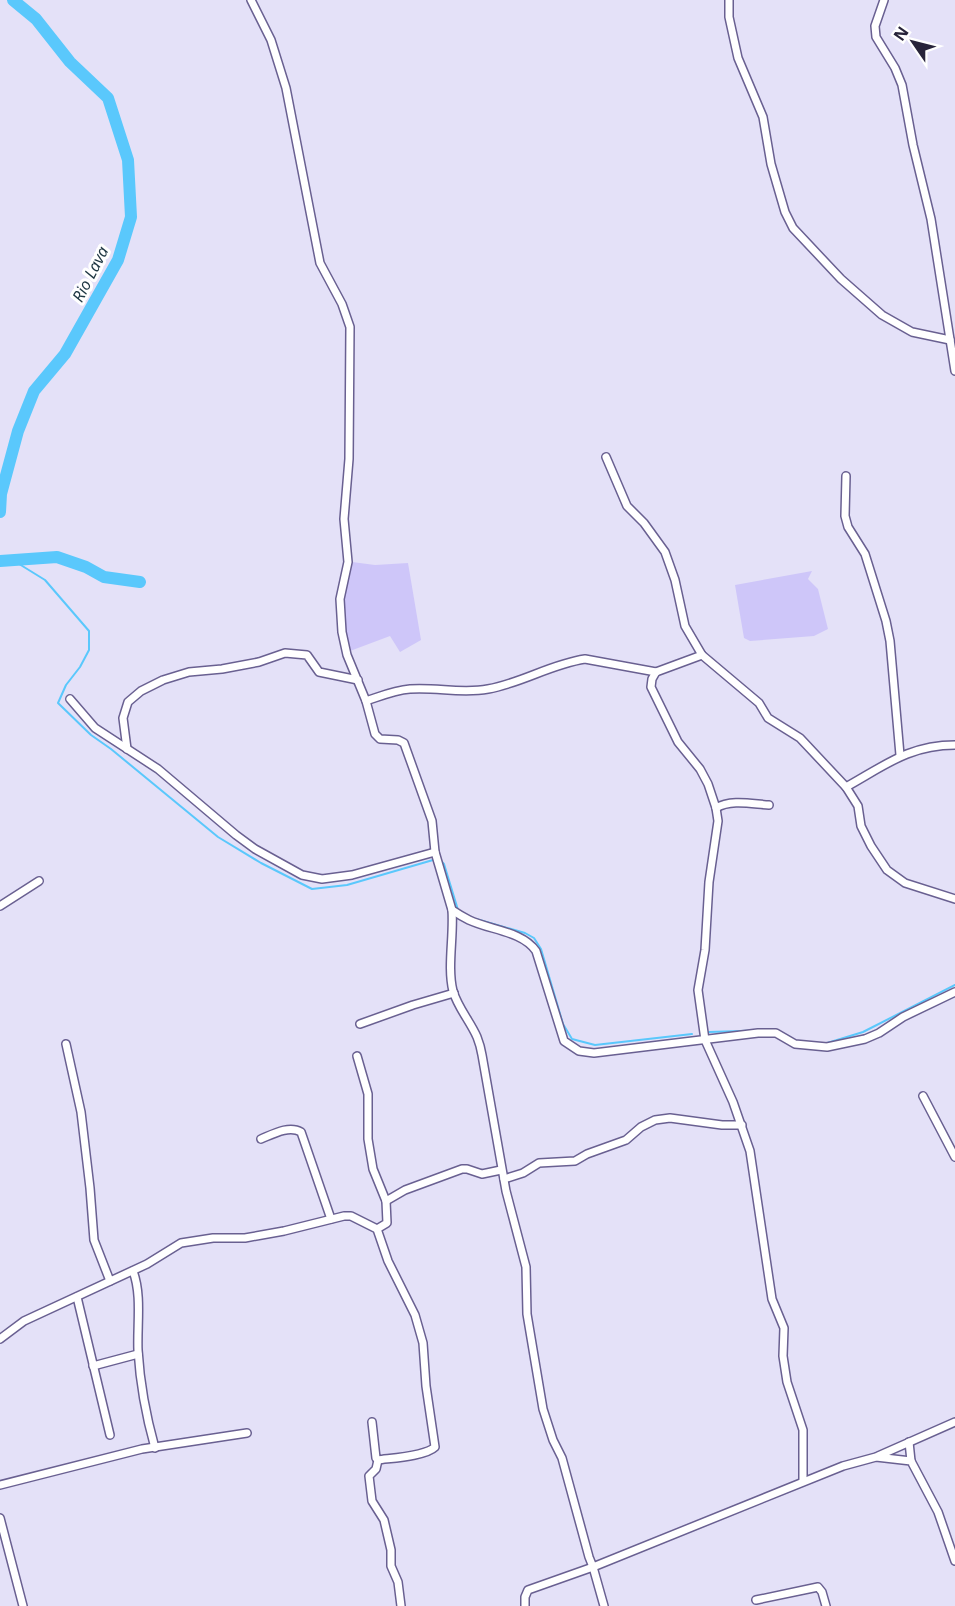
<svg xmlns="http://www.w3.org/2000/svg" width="955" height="1606" viewBox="0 0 955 1606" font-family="'Noto Sans',sans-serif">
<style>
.green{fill:#cec6f9}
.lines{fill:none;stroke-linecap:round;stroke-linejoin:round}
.stream{stroke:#5ac8fc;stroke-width:2}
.river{stroke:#5ac8fc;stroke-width:12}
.minor-casing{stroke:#696091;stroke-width:10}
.minor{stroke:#fff;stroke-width:7}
.labels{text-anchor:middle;stroke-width:6;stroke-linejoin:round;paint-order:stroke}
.water-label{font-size:16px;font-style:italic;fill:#1f3743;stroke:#fff}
</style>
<rect width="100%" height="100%" fill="#e4e1f8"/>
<g class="green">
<path d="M352 562 375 565 408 563 421 640 400 652 390 636 350 651C339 616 343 597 352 562Z"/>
<polygon points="812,571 808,579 818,589 828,629 814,636 750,641 744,638 735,585"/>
</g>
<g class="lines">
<g class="stream">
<polyline points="11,559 45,580 89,631 89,650 80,667 66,685 58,703 91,735 111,749 218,837 261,863 312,889 347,885 433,860"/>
<polyline points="441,861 444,864 458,910"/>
<polyline points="476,919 525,933 534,938 541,949 563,1024 572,1039 595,1045 692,1034"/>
<polyline points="709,1032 776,1030 790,1037"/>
<polyline points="824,1044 863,1032 955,985"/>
</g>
<g class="river">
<polyline points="0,512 1,494 18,431 34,391 65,354 118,260 131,217 128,160 108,98 70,62 36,19 13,0"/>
<polyline points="0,561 57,557 86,567 104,577 140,582"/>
</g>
<defs>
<g id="minor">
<path d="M251 0 271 40 286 88 320 263 342 304 350 327 349 459 344 519 348 562 340 599 342 632 347 655 366 701 375 734 380 739 398 740 404 743 432 821 435 852 452 910C458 914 463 917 469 920 490 930 522 931 536 951L564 1041 579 1051 594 1053 758 1033H776L795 1044 827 1047 865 1039 879 1033 903 1017 955 992"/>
<polyline points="729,0 729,17 738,58 763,117 771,164 785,212 793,228 841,279 882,315 912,332 950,340"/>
<polyline points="884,0 875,26 876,37 895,68 902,85 913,145 931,219 955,371"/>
<polyline points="606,457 627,506 644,523 665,552 675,580 685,626 702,655"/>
<polyline points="846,476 845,516 848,527 865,554 886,621 890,641 900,755"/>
<polyline points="70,699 95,728 158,769 236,835 255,849 302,875 322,879 352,875 435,852"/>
<path d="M366 701C381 696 395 690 410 689 437 687 462 694 488 689 522 683 551 664 585 659L656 672"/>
<polyline points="127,749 123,718 128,702 141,691 163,680 189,672 222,669 259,662 285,653 307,655 319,672 358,680"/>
<path d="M846 787C884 766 909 745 955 745"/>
<path d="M716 808C731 799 752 804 769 805"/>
<polyline points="0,906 39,881"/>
<path d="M452 910C454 936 447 967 453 991 458 1008 470 1021 477 1037 479 1042 481 1049 482 1055L506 1191 526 1267 527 1314 543 1409 553 1440 562 1458 589 1557 593 1567 604 1606"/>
<polyline points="360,1024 413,1005 454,993"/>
<polyline points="66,1044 81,1112 90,1188 94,1240 110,1281"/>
<polyline points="357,1056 368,1094 368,1139 373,1169 386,1201 387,1223 377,1229"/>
<polyline points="923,1096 955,1157"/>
<path d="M261 1139C273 1134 289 1125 301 1132L331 1219"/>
<polyline points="504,1179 523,1173 539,1163 575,1161 587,1154 626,1140 641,1127 655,1120 670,1118 722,1125 742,1125"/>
<polyline points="386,1201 405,1190 462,1169 467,1169 482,1174 501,1170"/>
<path d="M133 1271C142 1295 137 1324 138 1350 140 1383 146 1416 155 1448"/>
<polyline points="77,1297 110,1435"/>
<path d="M0 1339 24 1321 147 1264 181 1243 213 1238H245L284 1231 344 1216H351L377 1229 388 1261 415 1315 423 1343 426 1386 435 1447C426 1456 392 1458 378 1460L376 1458 372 1422"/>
<polyline points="93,1366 138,1354"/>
<polyline points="909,1442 911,1461"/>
<polyline points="878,1456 955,1422"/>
<polyline points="378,1460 376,1469 369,1476 372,1501 384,1520 391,1550 391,1566 398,1582 401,1606"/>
<polyline points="803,1481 803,1430 787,1382 783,1356 784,1328 772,1299 750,1151 733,1102 705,1040 698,990 705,950 709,882 718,821 716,808 708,784 700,769 678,742 651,687 652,679 656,672 702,655 759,703 768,718 800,738 846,787 858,806 861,826 871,846 887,870 905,883 955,899"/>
<polyline points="0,1485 142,1449 247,1433"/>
<polyline points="0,1518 23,1606"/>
<polyline points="756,1600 818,1587 822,1592 826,1606"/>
<polyline points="525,1606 525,1597 528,1590 593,1567 843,1466 876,1457 911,1461 938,1512 955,1561"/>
</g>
</defs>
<use href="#minor" class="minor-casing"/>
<use href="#minor" class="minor"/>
</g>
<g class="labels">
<g class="water-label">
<text transform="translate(90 274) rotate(-63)" y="6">Rio Lava</text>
</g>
</g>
<g transform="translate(913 42) rotate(305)" stroke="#ffffff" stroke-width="4.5" paint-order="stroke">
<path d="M0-4.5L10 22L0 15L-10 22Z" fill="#28243a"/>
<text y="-9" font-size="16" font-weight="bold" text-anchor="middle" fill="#28243a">N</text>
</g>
</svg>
